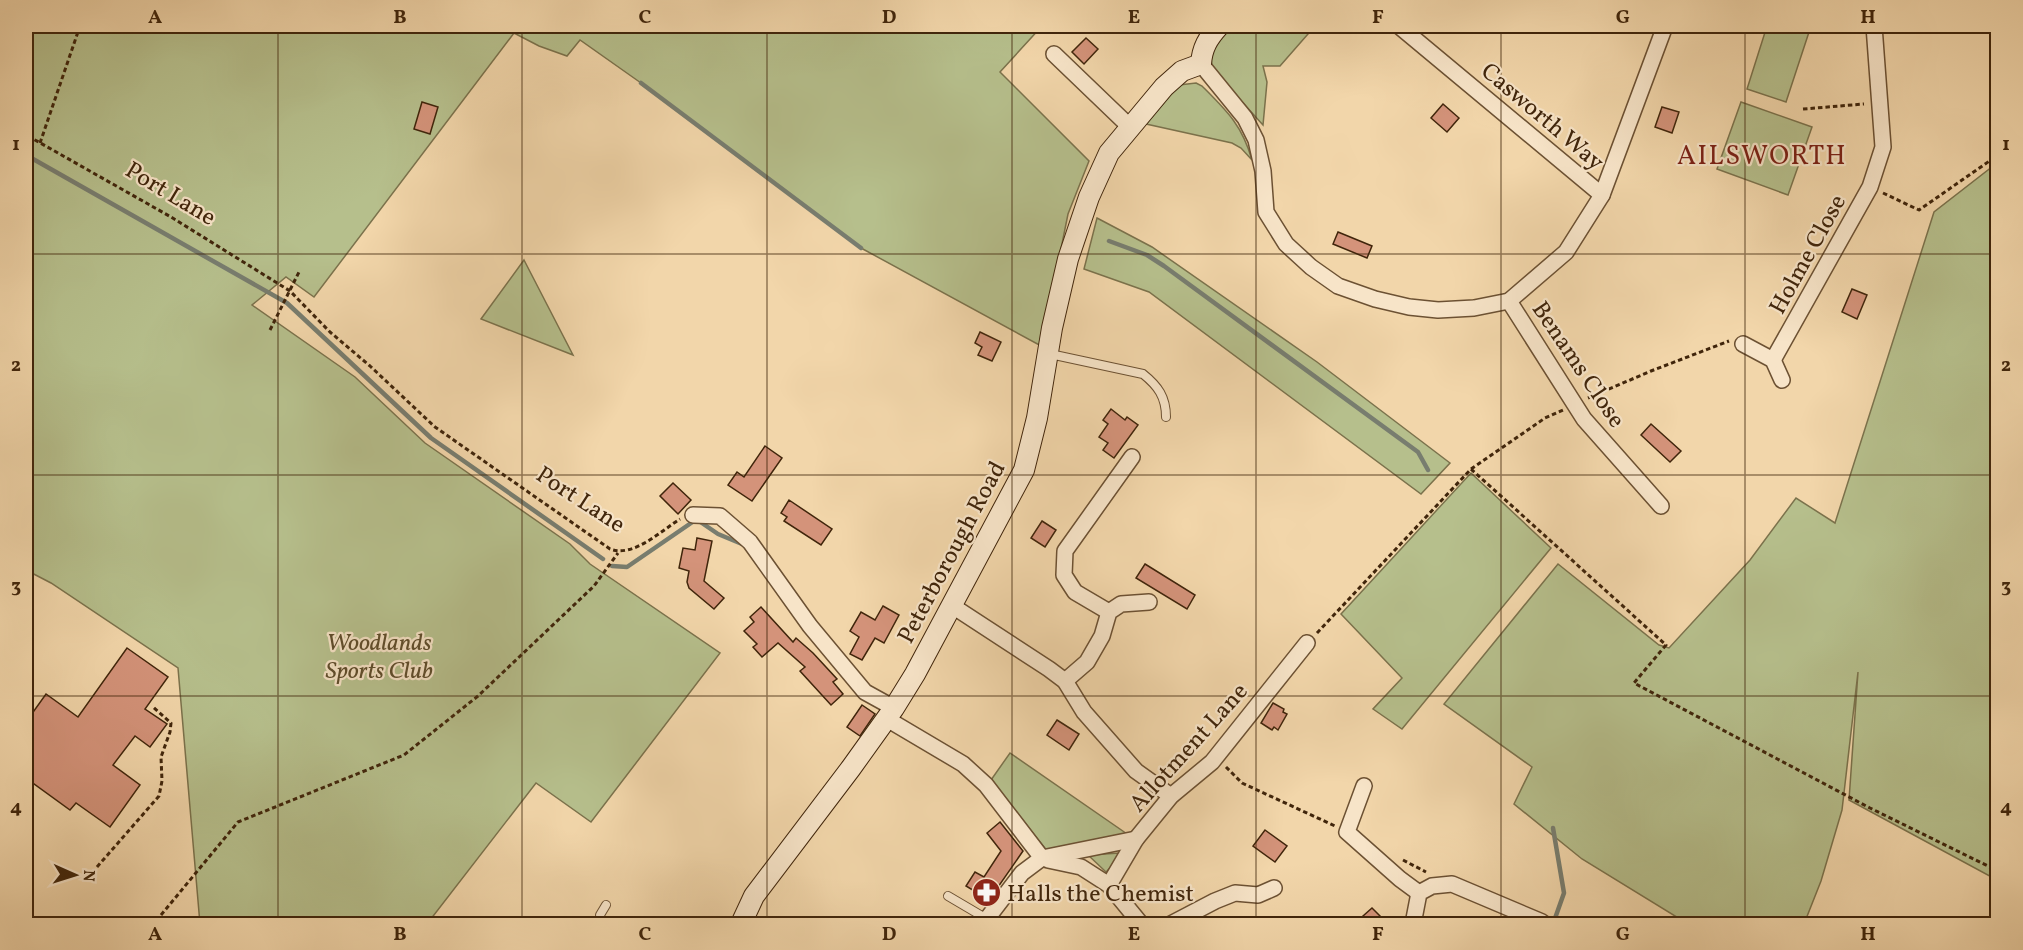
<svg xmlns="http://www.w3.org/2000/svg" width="2023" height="950" viewBox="0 0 2023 950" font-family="Vollkorn,serif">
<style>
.green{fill:#b6bf8c;stroke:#7b724c;stroke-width:1.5}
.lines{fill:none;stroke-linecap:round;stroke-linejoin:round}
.stream{stroke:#787d6f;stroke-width:4.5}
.building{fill:#d4937a;stroke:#40250b;stroke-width:1.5}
.lane-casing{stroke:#6c5133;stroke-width:10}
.street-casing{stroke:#6c5133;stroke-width:18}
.secondary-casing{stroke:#40250b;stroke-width:22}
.path{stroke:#40250b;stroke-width:3;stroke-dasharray:4.5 3;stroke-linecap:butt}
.lane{stroke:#f7e4c8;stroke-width:8}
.street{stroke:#f7e4c8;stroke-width:15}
.secondary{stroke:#f7e4c8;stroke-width:20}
.grid{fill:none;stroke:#40250b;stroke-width:1.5;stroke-opacity:0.55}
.labels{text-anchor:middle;stroke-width:4.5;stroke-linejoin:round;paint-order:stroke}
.street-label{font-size:24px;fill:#40250b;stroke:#f7e4c8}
.park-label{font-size:24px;font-style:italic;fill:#5e4c2b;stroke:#f7e4c8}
.poi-label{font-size:24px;fill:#40250b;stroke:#f7e4c8;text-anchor:start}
.quarter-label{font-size:27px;letter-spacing:1.5px;fill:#7a1f14;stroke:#f7e4c8}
.neatline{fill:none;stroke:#40250b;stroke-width:2}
.grid-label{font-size:20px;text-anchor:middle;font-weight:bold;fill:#40250b}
</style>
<rect width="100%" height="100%" fill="#f2d6aa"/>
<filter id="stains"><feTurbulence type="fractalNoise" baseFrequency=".00333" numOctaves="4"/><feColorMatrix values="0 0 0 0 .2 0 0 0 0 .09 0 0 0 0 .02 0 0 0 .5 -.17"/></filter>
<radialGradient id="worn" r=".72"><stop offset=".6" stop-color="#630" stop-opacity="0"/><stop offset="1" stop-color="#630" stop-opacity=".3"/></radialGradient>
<g class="green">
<polygon points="26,26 1042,26 1000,72 1089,161 1068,214 1044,333 1043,347 861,248 641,83 580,40 567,56 539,46 514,33 314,297 286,277 252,305 355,377 425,443 570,544 590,564 720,653 591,822 536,783 427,924 200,924 178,668 51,583 26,570"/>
<path d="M1230 26H1315L1280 66H1263L1267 82 1263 125 1213 70C1207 53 1218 37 1230 26Z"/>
<polygon points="1767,26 1811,26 1786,102 1747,89"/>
<path d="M1196 83 1202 86C1227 111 1242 125 1252 160L1241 148 1232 143 1146 124 1179 85Z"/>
<polygon points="1741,102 1812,127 1788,195 1717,169"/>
<polygon points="1997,163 1997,880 1849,800 1858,672 1842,810 1821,881 1804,924 1688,924 1582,859 1514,804 1532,767 1444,704 1558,564 1659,645 1669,648 1750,560 1796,498 1835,523 1934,212"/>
<polygon points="1097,218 1152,247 1317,362 1450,463 1421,494 1149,292 1084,269"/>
<polygon points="524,260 573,355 481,319"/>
<polygon points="1471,473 1551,548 1402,729 1373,709 1402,678 1341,614"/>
<polygon points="1010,753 1130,836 1047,851 991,780"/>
<polygon points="1120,853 1117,861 1106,872 1088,855"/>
</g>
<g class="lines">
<g class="stream">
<polyline points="641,83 861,248"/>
<polyline points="26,155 287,303 431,438 603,559"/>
<polyline points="1109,241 1147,255 1164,266 1418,452 1428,470"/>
<polyline points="612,566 627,567 694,521 699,521 718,534 742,544"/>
<polyline points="1553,924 1564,893 1553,828"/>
</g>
</g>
<g class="building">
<polygon points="1086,38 1098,49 1084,64 1072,52"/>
<polygon points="422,102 438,107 430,134 414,129"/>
<polygon points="1443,104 1459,118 1447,132 1431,118"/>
<polygon points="1662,107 1679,112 1672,133 1655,127"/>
<polygon points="1338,232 1372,246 1367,258 1333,244"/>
<polygon points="1852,289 1867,295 1857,319 1842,312"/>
<polygon points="980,332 1001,342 992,361 978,355 982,347 975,343"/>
<polygon points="1111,409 1125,420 1127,417 1138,425 1114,458 1103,450 1108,443 1099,437 1108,424 1103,420"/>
<polygon points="1651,424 1681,451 1670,462 1641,435"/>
<polygon points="765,446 782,458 752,501 728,485 737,472 744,477"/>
<polygon points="673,483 691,500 678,514 660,496"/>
<polygon points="789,500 832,529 821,545 784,521 787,517 781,513"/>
<polygon points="1042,521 1056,530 1045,547 1031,538"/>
<polygon points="697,538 712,541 704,581 724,598 714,609 689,588 687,582 689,571 679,568 683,548 695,550"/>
<polygon points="1145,564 1195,595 1187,609 1136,578"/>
<polygon points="883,606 899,615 884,643 875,638 862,660 850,654 859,637 850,631 861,612 875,620"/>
<polygon points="761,607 793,642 796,638 813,653 837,679 833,682 843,694 831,705 800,671 805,667 778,643 762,657 753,647 757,644 744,631 754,622 750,617"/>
<polygon points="127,648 168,677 145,709 167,724 150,747 135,736 113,765 140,785 110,827 76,803 70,810 26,778 26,722 46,694 78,717"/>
<polygon points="1273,703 1284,709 1283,712 1287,714 1278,730 1274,727 1272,730 1261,723"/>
<polygon points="862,705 875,714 860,736 847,727"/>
<polygon points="1057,720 1079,734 1069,750 1047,735"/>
<polygon points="1000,822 1023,851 989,900 966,886 975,872 984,877 1001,851 987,833"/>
<polygon points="1265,830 1287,846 1275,862 1253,846"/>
<polygon points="1372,908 1388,924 1354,924"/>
</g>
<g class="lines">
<defs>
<g id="lane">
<path d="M1050 354 1143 374C1158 386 1166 397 1166 417"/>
<polyline points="948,896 987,919"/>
<polyline points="602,924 600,915 606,905"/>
</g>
<g id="street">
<polyline points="1399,26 1602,195"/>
<polyline points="1054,54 1130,127"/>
<polyline points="1201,64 1245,118 1256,140 1263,171 1266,212 1286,244 1311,267 1338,286 1375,299 1409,307 1438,310 1474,308 1509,301 1566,252 1602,195 1665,26"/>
<polyline points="1509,301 1584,419 1661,506"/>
<polyline points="1743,344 1773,360 1782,380"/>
<polyline points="1773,360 1870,187 1883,147 1874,26"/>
<polyline points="693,515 720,516 750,542 810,626 865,692 894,708"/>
<polyline points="951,605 1049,669 1065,681 1084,712 1136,771 1171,796"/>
<polyline points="1109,612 1075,592 1064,575 1065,551 1132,457"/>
<polyline points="1065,681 1087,662 1102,636 1109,612 1121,604 1149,602"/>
<polyline points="887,719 963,764 986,785 1042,858"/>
<polyline points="1364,786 1347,832 1400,879 1419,893"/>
<polyline points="1048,860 1081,867 1109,885 1141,924"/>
<polyline points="1109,885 1136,839 1171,796 1212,762 1307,643"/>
<polyline points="983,924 1022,873 1042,858 1136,839"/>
<polyline points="1171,924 1215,901 1235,893 1258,895 1274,888"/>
<polyline points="1413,924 1419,893 1432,886 1452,884 1542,922"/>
</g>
<path id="secondary" d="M741 924 754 896 851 768 894 708 915 674 1024 470 1037 418 1052 328 1068 259 1089 197 1109 153 1164 87 1182 71 1201 64C1202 48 1208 38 1219 26"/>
</defs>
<use href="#lane" class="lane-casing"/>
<use href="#street" class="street-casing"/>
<use href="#secondary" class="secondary-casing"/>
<g class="path">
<polyline points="1803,109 1864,104"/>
<polyline points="26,130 28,136 26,136"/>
<path d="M28 136 171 217 290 291 330 332 370 366 435 427 610 549C633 558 661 531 680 519"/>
<polyline points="40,143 80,26"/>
<polyline points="1883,193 1919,210 1998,155"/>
<polyline points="270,330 300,270"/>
<polyline points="1588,398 1651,371 1729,341"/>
<polyline points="1471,469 1545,418 1563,410"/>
<polyline points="1317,633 1471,469 1666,645 1634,683 1870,808 1998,871"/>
<polyline points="1226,767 1242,783 1335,826"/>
<polyline points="1403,860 1426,872"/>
<polyline points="97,867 159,796 162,781 161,757 170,732 171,723 152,706"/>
<polyline points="161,915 238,822 404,755 478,696 594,586 618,553"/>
</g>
<use href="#lane" class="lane"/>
<use href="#street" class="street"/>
<use href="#secondary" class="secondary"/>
</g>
<path class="grid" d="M278 26V924M522 26V924M767 26V924M1012 26V924M1256 26V924M1501 26V924M1745 26V924M26 254H1998M26 475H1998M26 696H1998"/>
<defs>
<symbol id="pharmacy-disc" viewBox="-11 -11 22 22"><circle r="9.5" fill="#8f2418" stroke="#f7e4c8"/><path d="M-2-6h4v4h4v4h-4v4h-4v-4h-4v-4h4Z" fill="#fff"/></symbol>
</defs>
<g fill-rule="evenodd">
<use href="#pharmacy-disc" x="970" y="876" width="33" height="33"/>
</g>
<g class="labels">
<g class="street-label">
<text transform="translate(1543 116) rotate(40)" y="8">Casworth Way</text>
<text transform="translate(171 193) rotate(31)" y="8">Port Lane</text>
<text transform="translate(1807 254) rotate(-61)" y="8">Holme Close</text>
<text transform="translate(1579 364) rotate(56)" y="8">Benams Close</text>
<text transform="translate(581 499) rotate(33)" y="8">Port Lane</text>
<text transform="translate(951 552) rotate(-62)" y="8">Peterborough Road</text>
<text transform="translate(1188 747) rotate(-48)" y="8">Allotment Lane</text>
</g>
<g class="park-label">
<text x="379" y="650">Woodlands<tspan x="379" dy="28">Sports Club</tspan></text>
</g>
<g class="poi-label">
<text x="1007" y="901">Halls the Chemist</text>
</g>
<g class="quarter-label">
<text x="1762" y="164">AILSWORTH</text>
</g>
</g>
<rect width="2023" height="950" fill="none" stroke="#f2d6aa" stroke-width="66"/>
<g transform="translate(75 875) rotate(93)" stroke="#f7e4c8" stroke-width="4.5" paint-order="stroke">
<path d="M0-4.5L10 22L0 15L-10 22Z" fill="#40250b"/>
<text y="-9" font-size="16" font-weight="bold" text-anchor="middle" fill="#40250b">N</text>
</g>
<rect x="33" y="33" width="1957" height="884" class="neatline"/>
<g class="grid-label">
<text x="155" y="23">A</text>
<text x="400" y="23">B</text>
<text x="645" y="23">C</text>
<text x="889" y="23">D</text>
<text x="1134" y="23">E</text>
<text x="1378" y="23">F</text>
<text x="1623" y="23">G</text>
<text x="1868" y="23">H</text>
<text x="16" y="150">1</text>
<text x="2006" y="150">1</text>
<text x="16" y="371">2</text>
<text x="2006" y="371">2</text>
<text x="16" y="592">3</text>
<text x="2006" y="592">3</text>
<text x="16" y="813">4</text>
<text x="2006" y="813">4</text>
<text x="155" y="940">A</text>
<text x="400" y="940">B</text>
<text x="645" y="940">C</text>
<text x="889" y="940">D</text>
<text x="1134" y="940">E</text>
<text x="1378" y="940">F</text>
<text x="1623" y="940">G</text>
<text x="1868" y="940">H</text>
</g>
<rect width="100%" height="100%" filter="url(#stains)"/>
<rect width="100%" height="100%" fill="url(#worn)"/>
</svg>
